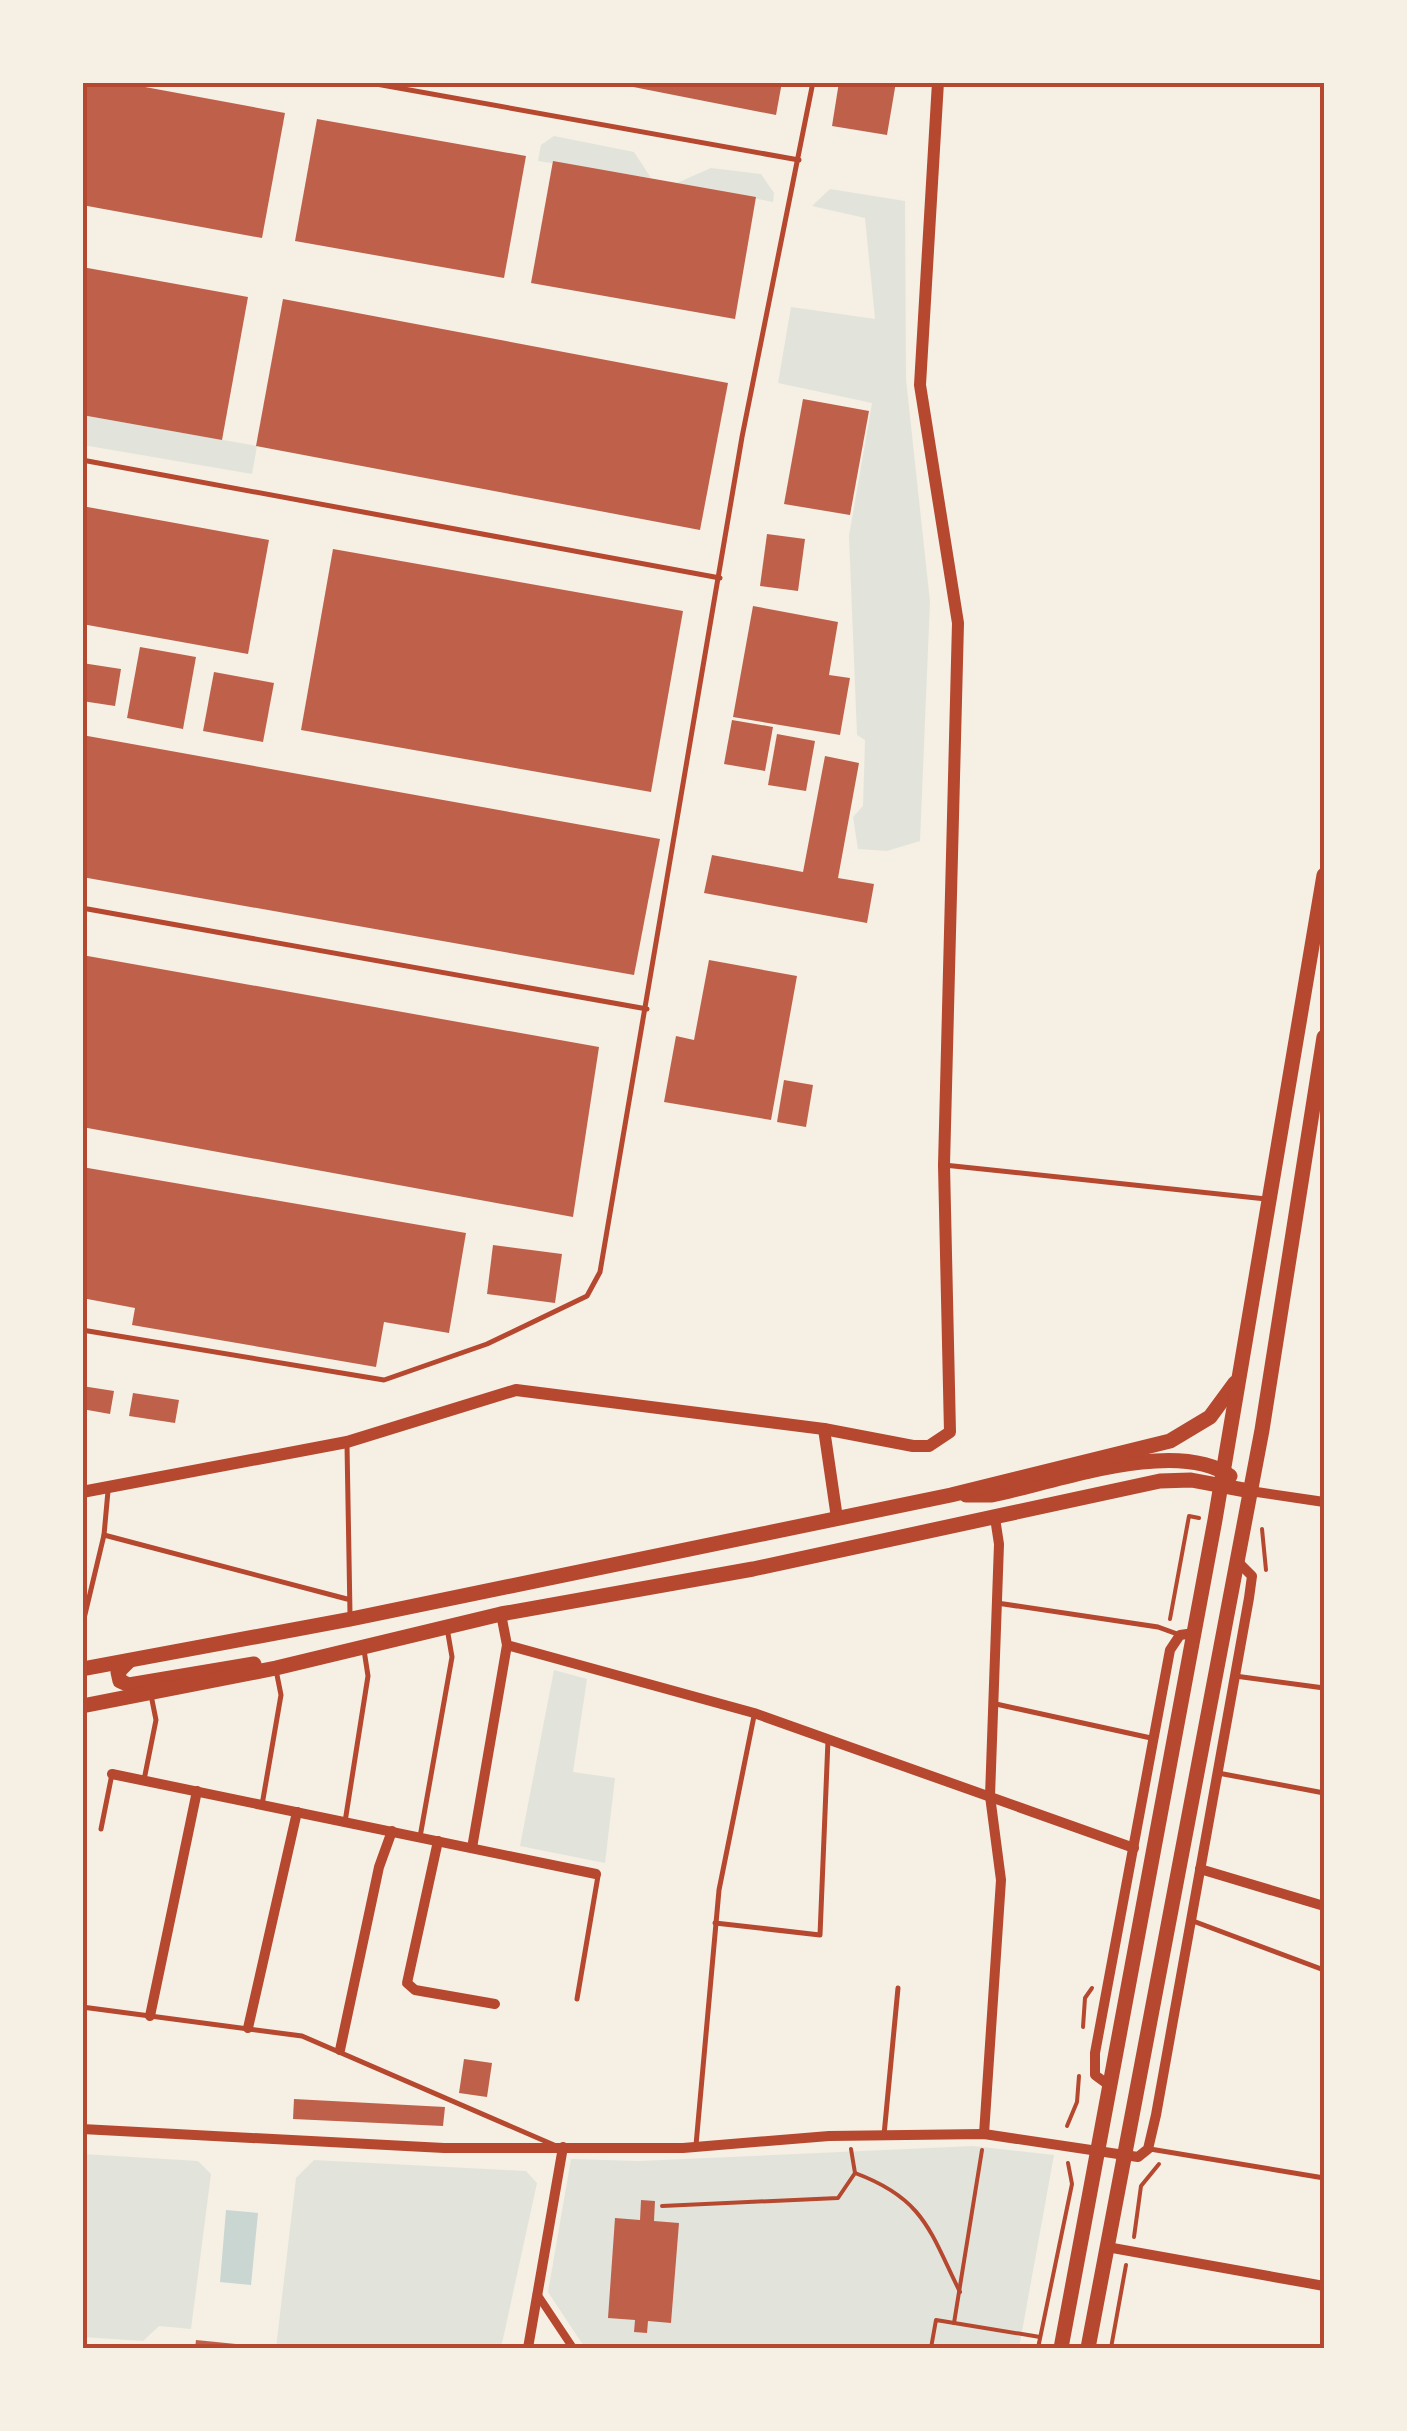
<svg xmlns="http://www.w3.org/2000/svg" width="1407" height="2431" viewBox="0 0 1407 2431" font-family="'Work Sans',sans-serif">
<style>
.green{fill:#e2e4dc}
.water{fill:#c9d6d2}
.building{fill:#bf614a}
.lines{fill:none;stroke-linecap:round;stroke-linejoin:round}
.path{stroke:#b5482f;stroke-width:4}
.service{stroke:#b5482f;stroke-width:5}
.pedestrian{stroke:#b5482f;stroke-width:8}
.minor{stroke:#b5482f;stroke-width:10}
.tertiary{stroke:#b5482f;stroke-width:12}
.primary{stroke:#b5482f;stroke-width:15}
.neatline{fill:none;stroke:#b5482f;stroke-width:4}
</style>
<rect width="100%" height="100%" fill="#f6efe4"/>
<g class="green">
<polygon points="554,136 634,152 651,178 538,161 541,145"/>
<polygon points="711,168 761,174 774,193 773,202 677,183"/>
<polygon points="830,189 905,201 906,379 930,602 920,841 887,851 858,849 853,817 863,806 865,740 857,735 849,536 872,403 778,383 791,307 875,319 865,218 812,206"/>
<polygon points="82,415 257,446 252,474 83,445"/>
<polygon points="554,1670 587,1679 573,1772 615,1778 605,1863 520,1846"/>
<polygon points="973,2146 1054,2155 1019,2348 585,2348 548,2292 571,2159 639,2161"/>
<polygon points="83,2154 198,2161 211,2174 191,2329 159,2326 143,2341 83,2337"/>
<polygon points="314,2160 526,2171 537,2183 501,2348 276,2348 296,2178"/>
</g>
<polygon class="water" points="226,2210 258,2213 251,2285 220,2282"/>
<g class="building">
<polygon points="82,82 118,82 285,113 262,238 82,205"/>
<polygon points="608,82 782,82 776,115"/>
<polygon points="839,82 896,82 887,135 832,126"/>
<polygon points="317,119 526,156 504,278 295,241"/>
<polygon points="553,161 756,197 735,319 531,283"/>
<polygon points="82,267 248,297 222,440 82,415"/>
<polygon points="283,299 728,383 700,530 256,446"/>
<polygon points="803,399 869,411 850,515 784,504"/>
<polygon points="82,506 269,540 248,654 82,624"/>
<polygon points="767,534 805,539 798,591 760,586"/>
<polygon points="333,549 683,611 651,792 301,730"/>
<polygon points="753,606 838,622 829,675 850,678 840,735 733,717"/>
<polygon points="140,647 196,657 183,729 127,718"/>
<polygon points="82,663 121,669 115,706 82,701"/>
<polygon points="214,672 274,683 263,742 203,731"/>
<polygon points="732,720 773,727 765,771 724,764"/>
<polygon points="777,734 815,741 806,791 768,785"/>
<polygon points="82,735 660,839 634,975 82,877"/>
<polygon points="825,756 859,763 838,878 874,884 867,923 704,893 712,855 803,872"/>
<polygon points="82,955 599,1047 573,1217 82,1127"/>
<polygon points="709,960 797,976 771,1120 664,1102 676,1036 694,1040"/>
<polygon points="784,1080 813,1085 806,1127 777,1122"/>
<polygon points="82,1167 466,1233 449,1333 384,1322 376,1367 132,1325 135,1308 82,1298"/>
<polygon points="493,1245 562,1254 555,1303 487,1294"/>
<polygon points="82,1386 114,1391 110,1414 82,1409"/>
<polygon points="133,1393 179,1400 175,1423 129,1416"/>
<polygon points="464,2059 492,2063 487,2097 459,2093"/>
<polygon points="294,2099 445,2107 443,2126 293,2119"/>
<polygon points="641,2200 655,2201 654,2221 679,2223 671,2323 648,2321 647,2333 634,2332 635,2320 608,2318 615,2218 640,2220"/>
<polygon points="196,2340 256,2346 255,2348 195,2348"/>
</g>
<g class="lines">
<g class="path">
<polyline points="1262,1529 1266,1570"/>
<polyline points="1170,1619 1189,1516 1199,1518"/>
<polyline points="1083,2027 1085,1998 1092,1988"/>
<polyline points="1067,2126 1077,2102 1079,2076"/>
<path d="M851 2149 855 2173C925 2199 930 2232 960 2292"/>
<polyline points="662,2206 838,2198 855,2173"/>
<polyline points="1134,2237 1141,2186 1159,2164"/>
<polyline points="954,2323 982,2150"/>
<polyline points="931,2348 936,2320 1040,2337"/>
<polyline points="1038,2348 1072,2184 1068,2163"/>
<polyline points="1111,2348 1126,2265"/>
</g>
<g class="service">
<polyline points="365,82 799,160"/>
<polyline points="82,460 720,578"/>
<polyline points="82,908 647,1009"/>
<polyline points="944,1165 1266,1199"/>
<polyline points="82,1330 384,1380 487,1344 587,1296 600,1272 742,437 813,82"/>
<polyline points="347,1445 350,1614"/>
<polyline points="104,1535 347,1599"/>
<polyline points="997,1603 1158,1627 1180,1635"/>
<polyline points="82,1627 104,1535 108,1491"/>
<polyline points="1235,1676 1324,1688"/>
<polyline points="996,1704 1151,1738"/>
<polyline points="1218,1773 1324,1793"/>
<polyline points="144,1780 156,1720 151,1695"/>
<polyline points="262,1805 281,1695 276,1670"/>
<polyline points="345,1822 368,1676 364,1650"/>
<polyline points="101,1829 112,1774"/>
<polyline points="420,1837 452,1657 447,1628"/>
<polyline points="1193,1921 1324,1970"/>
<polyline points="715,1923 820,1935 828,1740"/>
<polyline points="577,1999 598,1876"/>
<polyline points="82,2007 302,2036 554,2145"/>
<polyline points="884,2135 898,1988"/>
<polyline points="696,2145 719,1890 754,1716"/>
<polyline points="1150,2149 1324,2178"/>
</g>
<polyline class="pedestrian" points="537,2294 573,2348"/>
<g class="minor">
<polyline points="1250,1491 1324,1502"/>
<polyline points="501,1614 507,1645 754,1713 1134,1848"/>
<polyline points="112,1774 596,1874"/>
<polyline points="438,1841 407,1983 415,1990 495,2004"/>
<polyline points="472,1848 507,1645"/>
<polyline points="1200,1869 1324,1906"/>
<polyline points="150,2016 197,1791"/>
<polyline points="248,2028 297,1812"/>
<polyline points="340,2050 379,1867 392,1831"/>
<polyline points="1110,2086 1095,2075 1095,2053 1170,1650 1180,1635 1194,1633"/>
<polyline points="82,2129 444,2148 683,2148 829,2136 984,2134 1138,2157 1148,2149 1156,2115 1249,1598 1252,1576 1236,1560"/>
<polyline points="984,2134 1001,1880 990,1796 999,1544 995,1518"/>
<polyline points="1107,2247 1324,2286"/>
<polyline points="528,2348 563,2147"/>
</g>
<g class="tertiary">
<polyline points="824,1429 837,1518"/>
<polyline points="82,1492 347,1442 516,1390 824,1429 913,1446 929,1446 950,1432 944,1165 958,623 920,385 938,82"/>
</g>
<g class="primary">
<path d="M966 1495H992C1055 1482 1176 1437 1230 1476"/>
<polyline points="129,1661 118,1672 120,1681 129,1685 254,1664"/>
<polyline points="82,1669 351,1619 951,1495 1170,1441 1210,1417 1235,1383"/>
<polyline points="82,1706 276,1668 501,1614 753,1569 1160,1481 1191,1480 1250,1491"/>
<polyline points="1061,2348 1215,1520 1324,875"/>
<polyline points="1088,2348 1262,1430 1324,1037"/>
</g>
</g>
<rect width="1407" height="2431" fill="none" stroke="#f6efe4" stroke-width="170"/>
<rect x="85" y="85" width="1237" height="2261" class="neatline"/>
</svg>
